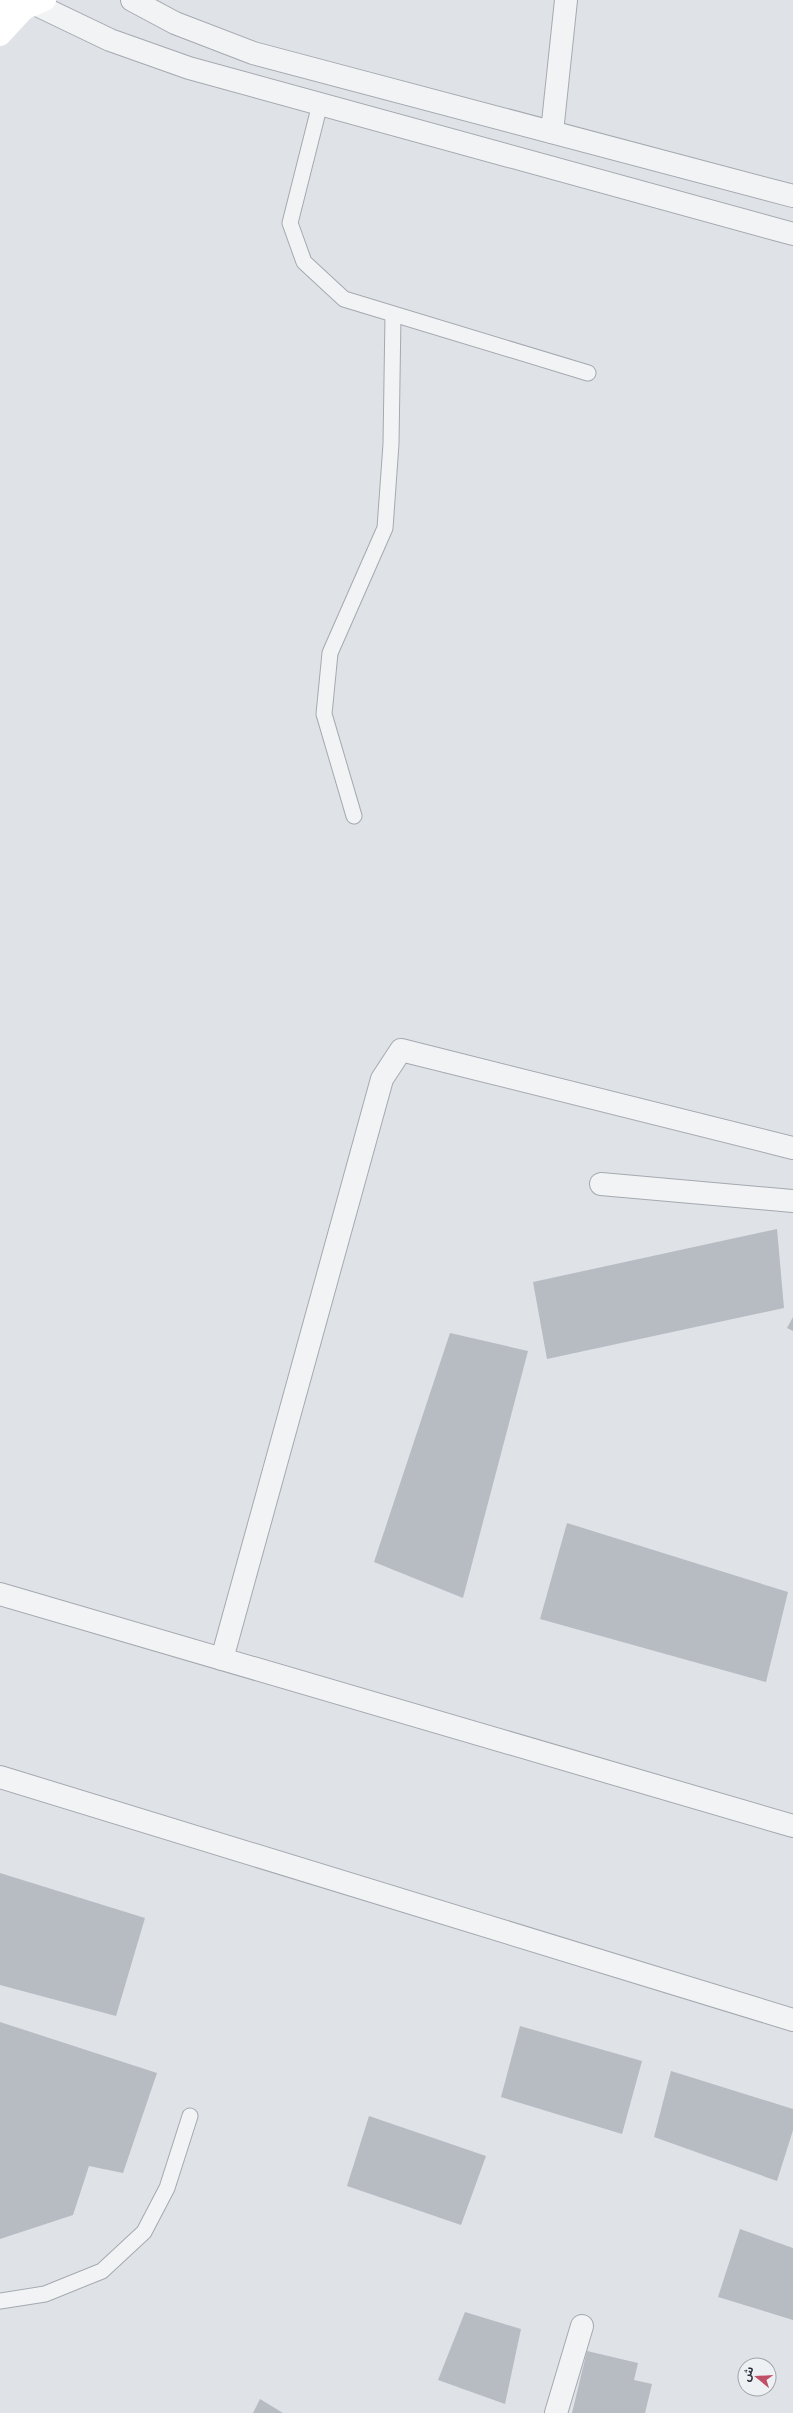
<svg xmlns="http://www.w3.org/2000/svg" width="793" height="2413" viewBox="0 0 793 2413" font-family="'PT Sans Narrow','Noto Sans Arabic',sans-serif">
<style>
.building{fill:#b7bcc3}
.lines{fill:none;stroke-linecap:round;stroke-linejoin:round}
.lane-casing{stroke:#a5a9b0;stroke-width:17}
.street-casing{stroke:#a5a9b0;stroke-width:24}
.lane{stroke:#f1f3f5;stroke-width:15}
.street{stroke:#f1f3f5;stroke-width:22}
.secondary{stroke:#fff;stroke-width:22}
</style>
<rect width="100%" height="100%" fill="#dfe2e7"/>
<g class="building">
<polygon points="777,1229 784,1308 547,1359 533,1282"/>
<polygon points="793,1317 793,1331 787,1328"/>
<polygon points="450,1333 528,1351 463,1598 374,1562"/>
<polygon points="567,1523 788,1592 766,1682 540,1619"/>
<polygon points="0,1873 145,1918 116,2016 0,1985"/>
<polygon points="0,2022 157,2073 123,2173 89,2166 73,2215 0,2239"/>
<polygon points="520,2026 642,2061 622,2134 501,2097"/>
<polygon points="671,2071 793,2109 793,2130 777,2181 654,2137"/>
<polygon points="369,2116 486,2156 461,2225 347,2186"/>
<polygon points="740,2229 793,2248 793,2320 718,2297"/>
<polygon points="465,2312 521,2329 505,2404 438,2380"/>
<polygon points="587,2351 638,2363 634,2380 652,2384 645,2413 572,2413"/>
<polygon points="260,2399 283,2413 253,2413"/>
</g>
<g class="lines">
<defs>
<g id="lane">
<polyline points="320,104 290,223 304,262 344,299 588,373"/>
<polyline points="354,816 324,714 330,653 385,528 391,444 393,315"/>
<polyline points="0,2301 45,2294 102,2271 144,2232 167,2188 190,2116"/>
</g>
<g id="street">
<polyline points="132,0 175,23 253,53 793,196"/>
<polyline points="37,5 110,40 189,68 793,234"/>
<polyline points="552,132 566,0"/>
<polyline points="601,1184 793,1201"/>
<polyline points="0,1594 793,1826"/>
<polyline points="222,1659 382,1079 401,1050 793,1148"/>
<polyline points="0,1777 793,2020"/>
<polyline points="556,2413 582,2326"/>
</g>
</defs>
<use href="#lane" class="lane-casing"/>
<use href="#street" class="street-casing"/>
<use href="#lane" class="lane"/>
<use href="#street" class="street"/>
<g class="secondary">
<polyline points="0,10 24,9 45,0"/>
<polyline points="0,35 24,9"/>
</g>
</g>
<g transform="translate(757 2377) rotate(288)"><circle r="19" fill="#eef1f4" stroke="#a0a4aa"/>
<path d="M0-3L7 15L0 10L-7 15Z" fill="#bf5066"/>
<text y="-6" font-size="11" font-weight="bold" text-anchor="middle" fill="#2a313c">ش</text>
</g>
</svg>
